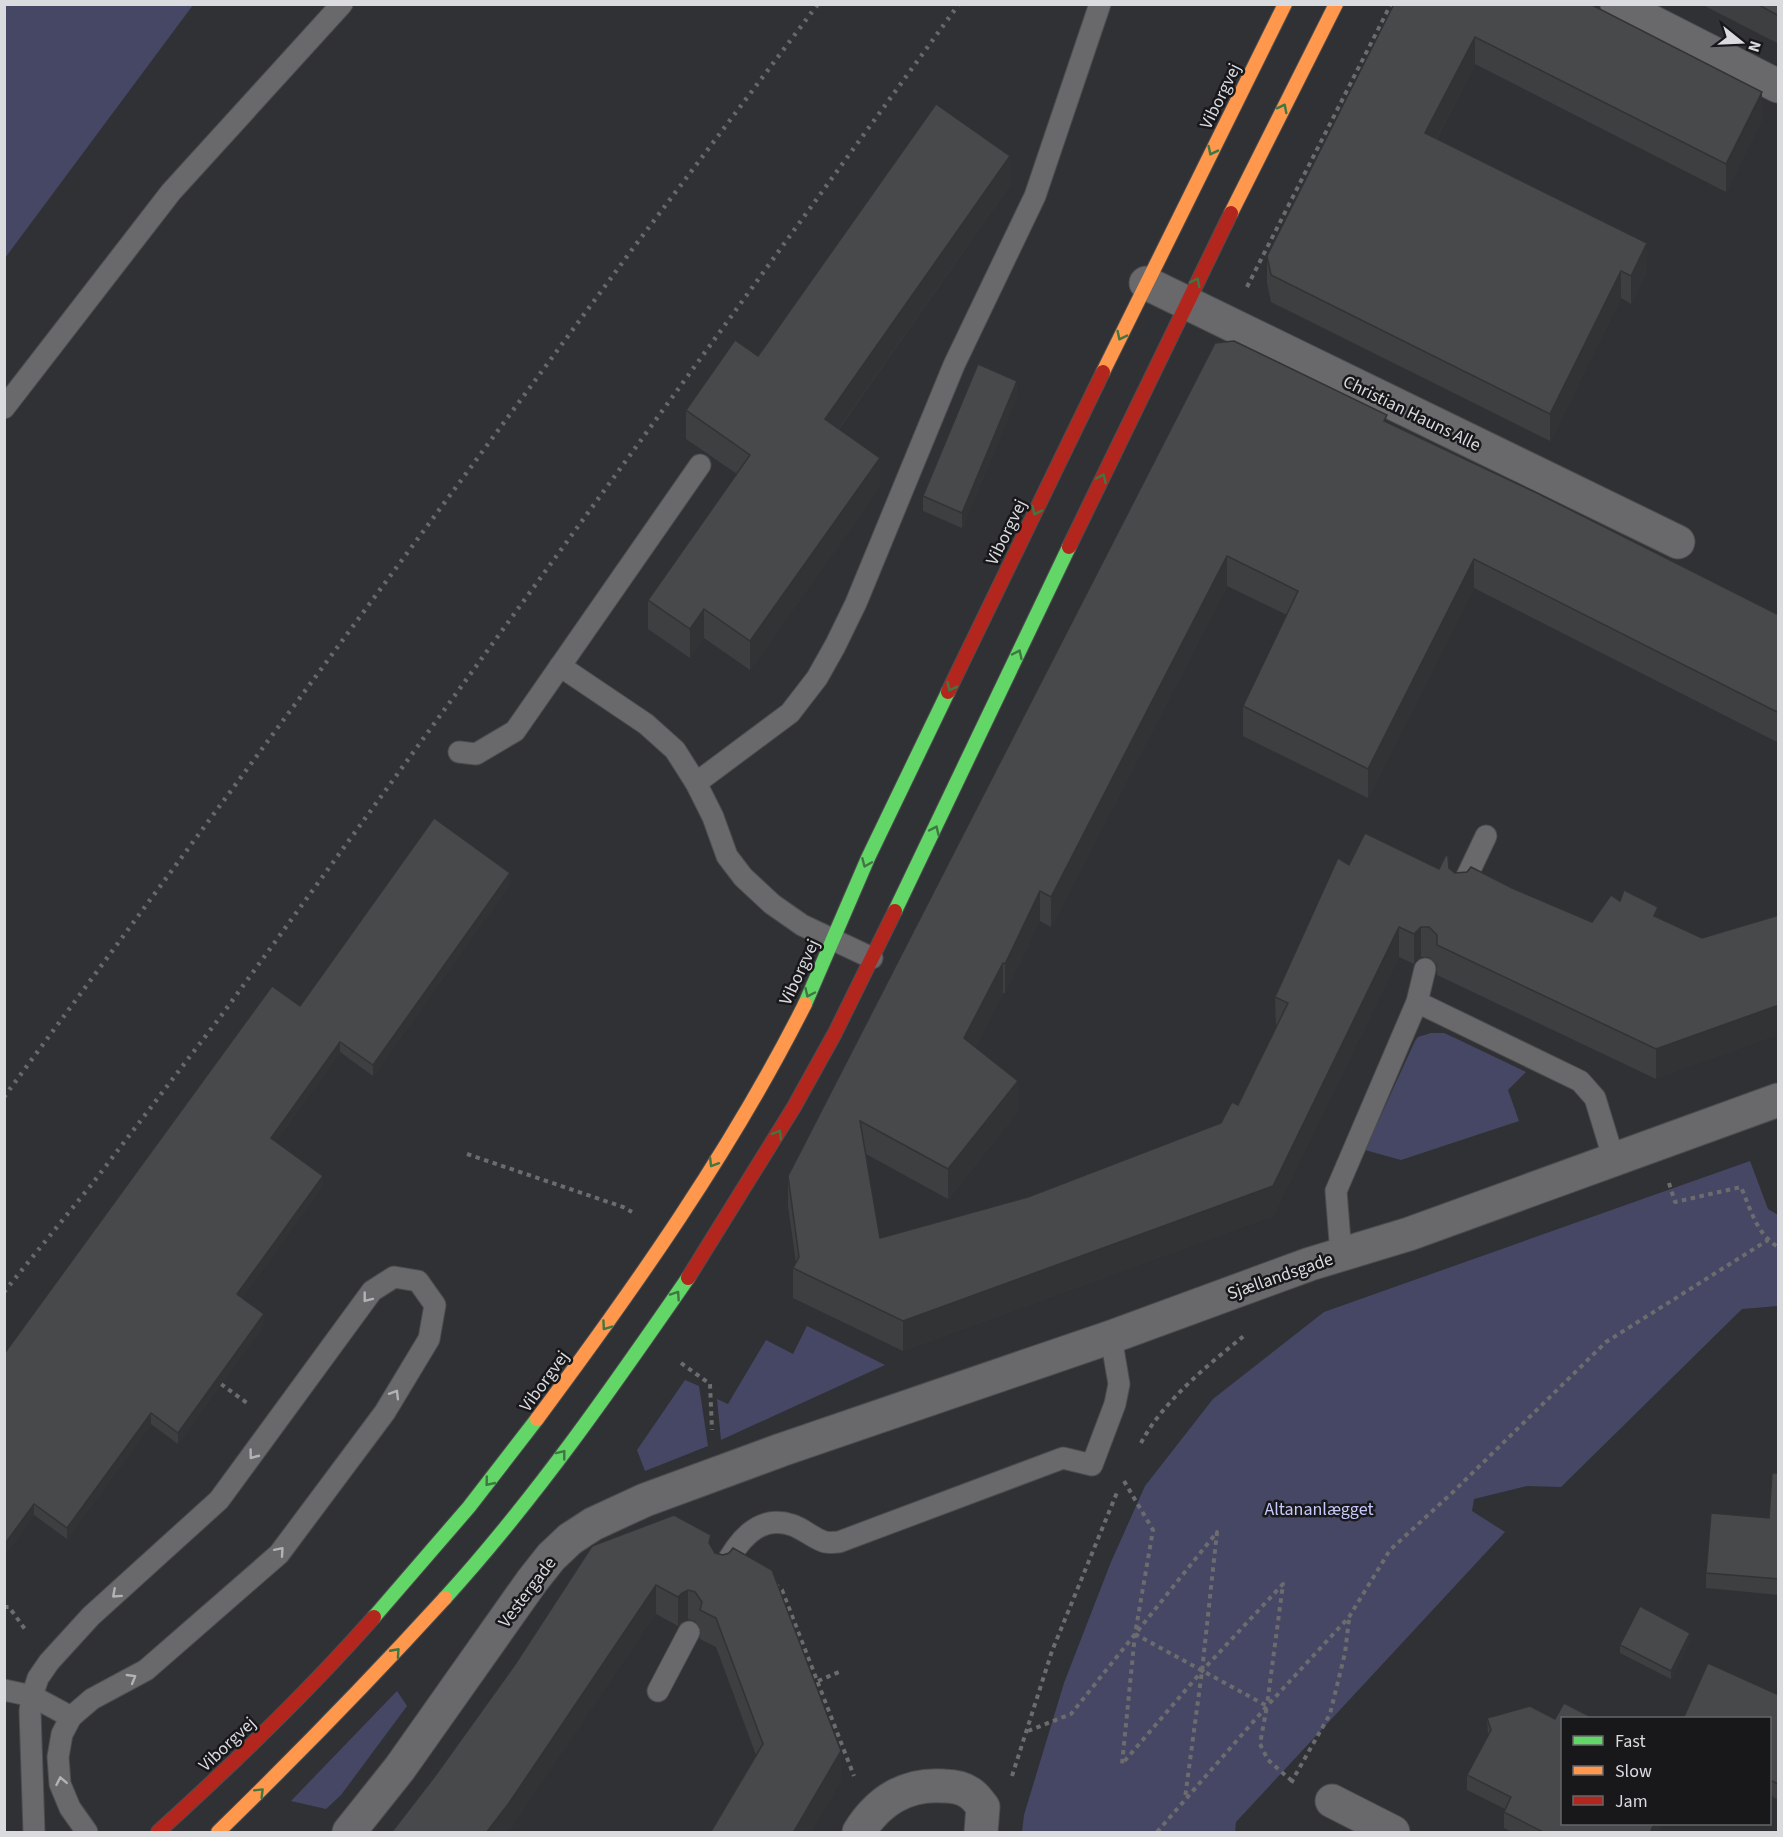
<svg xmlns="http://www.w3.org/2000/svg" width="1783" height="1837" viewBox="0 0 1783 1837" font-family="'Source Sans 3',sans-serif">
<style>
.green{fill:#464765}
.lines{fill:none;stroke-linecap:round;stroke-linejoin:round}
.lane-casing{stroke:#4c4d4f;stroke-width:23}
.street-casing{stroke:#4c4d4f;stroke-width:35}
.fast-casing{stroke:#4c4d4f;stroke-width:16}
.slow-casing{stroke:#4c4d4f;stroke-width:16}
.jam-casing{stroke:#4c4d4f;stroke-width:16}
.path{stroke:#6c6c6e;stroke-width:4;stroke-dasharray:4.5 4.5;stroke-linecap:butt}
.lane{stroke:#69696b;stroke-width:21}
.street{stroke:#69696b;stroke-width:33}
.fast{stroke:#63d668;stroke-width:14}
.slow{stroke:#ff974d;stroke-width:14}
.jam{stroke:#b3261e;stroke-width:14}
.rail{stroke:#67686b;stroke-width:4.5;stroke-dasharray:3 6;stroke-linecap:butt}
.wall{fill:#3d3f40}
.shaded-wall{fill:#323334}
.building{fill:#47494a;stroke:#323334;stroke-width:1.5}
.oneway{stroke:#3e7742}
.oneway2{stroke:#b2b3b6}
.labels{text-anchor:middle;stroke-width:5;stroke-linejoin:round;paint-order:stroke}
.street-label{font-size:18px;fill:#dadbdf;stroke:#18181b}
.park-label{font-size:18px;fill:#c6c9fb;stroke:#18181b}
</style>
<rect width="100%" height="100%" fill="#303135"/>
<g class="green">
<polygon points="5,4 193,5 5,258 4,5"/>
<polygon points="1431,1033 1444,1033 1455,1038 1526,1072 1508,1090 1519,1121 1401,1160 1365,1150 1415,1041 1418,1037"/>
<polygon points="1750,1161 1768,1209 1778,1215 1778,1306 1742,1309 1561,1487 1527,1486 1474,1499 1472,1511 1505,1532 1236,1822 1235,1832 1022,1832 1024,1815 1064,1683 1111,1562 1145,1486 1213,1399 1324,1312"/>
<polygon points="807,1326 885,1365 721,1440 717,1399 728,1404 766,1340 793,1354"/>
<polygon points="685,1380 699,1386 708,1446 645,1471 637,1450"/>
<polygon points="397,1691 407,1706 341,1795 326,1809 291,1801"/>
</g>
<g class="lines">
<defs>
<g id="lane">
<polyline points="4,408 171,192 342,4"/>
<polyline points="560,666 646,724 675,750 696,783 713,817 727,856 743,877 772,904 802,925 872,958"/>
<polyline points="459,752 476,754 515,731 700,465"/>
<polyline points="696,783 790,713 817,678 835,646 856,603 954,365 1035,196 1100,4"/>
<polyline points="1460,891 1486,836"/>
<polyline points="1417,1002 1425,969"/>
<polyline points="1341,1254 1336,1191 1417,1002 1580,1081 1595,1098 1614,1160"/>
<path d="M722 1571C736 1544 757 1513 792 1525 804 1529 814 1539 825 1542 829 1543 835 1542 839 1542L1063 1458 1092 1465 1115 1404 1119 1384 1111 1337"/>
<polyline points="4,1690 32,1696 71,1717"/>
<polyline points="658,1691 689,1632"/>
<polyline points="34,1832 30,1711 32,1696 38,1678 49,1662 91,1616 219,1500 372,1291 394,1277 418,1281 435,1305 429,1339 385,1412 279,1554 146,1670 92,1699 71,1717 62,1734 58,1757 60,1784 70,1808 87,1832"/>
</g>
<g id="street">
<polyline points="1617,4 1778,86"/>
<polyline points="1146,283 1678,542"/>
<polyline points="1332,1801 1393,1832"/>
<polyline points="349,1832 400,1768 532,1581 551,1557 570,1539 593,1524 645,1500 781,1450 1111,1337 1310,1264 1409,1234 1778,1100"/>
<path d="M859 1832C878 1801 906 1783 944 1786 952 1786 963 1788 970 1793 975 1796 979 1802 983 1807L981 1832"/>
</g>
<g id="fast">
<polyline points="895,911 1069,547"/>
<polyline points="805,1004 868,858 948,692"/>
<path d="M445 1598C535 1499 612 1388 688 1278"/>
<polyline points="374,1617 469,1507 537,1419"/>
</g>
<g id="slow">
<polyline points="1231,213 1336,4"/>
<polyline points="1103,372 1285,4"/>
<path d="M537 1419C635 1287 731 1151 805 1004"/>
<path d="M218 1832C296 1756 372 1678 445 1598"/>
</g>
<g id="jam">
<polyline points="1069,547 1231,213"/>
<polyline points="948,692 1103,372"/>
<polyline points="688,1278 794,1107 835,1033 895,911"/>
<path d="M158 1832C233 1764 307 1693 374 1617"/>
</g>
</defs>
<use href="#lane" class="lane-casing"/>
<use href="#street" class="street-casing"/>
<use href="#fast" class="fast-casing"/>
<use href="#slow" class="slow-casing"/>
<use href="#jam" class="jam-casing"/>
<g class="path">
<polyline points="1247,287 1391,4"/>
<polyline points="467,1154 623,1207 632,1212"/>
<path d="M1669 1183 1675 1202 1741 1187C1751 1210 1756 1233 1778 1247"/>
<polyline points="681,1363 710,1384 712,1430"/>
<polyline points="221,1384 247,1403"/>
<path d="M1141 1443C1163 1401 1209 1364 1245 1335"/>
<polyline points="1124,1481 1153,1530 1135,1634 1122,1764 1202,1671 1283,1584 1267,1705"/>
<polyline points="775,1584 782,1590 854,1776"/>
<polyline points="4,1607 9,1607 27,1632"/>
<polyline points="1135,1634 1267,1706 1260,1744 1268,1760 1292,1781"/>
<polyline points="818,1681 839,1672"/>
<polyline points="1028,1731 1071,1714 1217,1532 1202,1671 1185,1798"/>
<polyline points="1012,1776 1052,1651 1118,1490"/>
<polyline points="1294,1782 1292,1781 1330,1714 1345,1653 1349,1619"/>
<polyline points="1157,1832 1267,1706 1349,1617 1390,1550 1453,1492 1606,1342 1768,1240"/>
</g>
<use href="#lane" class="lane"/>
<use href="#street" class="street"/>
<use href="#fast" class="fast"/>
<use href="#slow" class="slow"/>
<use href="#jam" class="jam"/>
<g class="rail">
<polyline points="4,1097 634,247 818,4"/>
<polyline points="4,1292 92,1184 221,1016 959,4"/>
</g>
</g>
<g class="wall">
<polygon points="1394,4 1762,119 1726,192 1475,64 1437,138 1647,271 1631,304 1621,298 1550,441 1271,302 1267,283 1267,256"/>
<polygon points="1701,4 1779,4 1779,44"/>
<polygon points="1010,185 839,429 880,487 750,670 704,638 690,658 648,629 648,600 737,474 686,439 686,410 758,356"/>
<polygon points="1215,343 1387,423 1779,615 1779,743 1474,588 1368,798 1243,736 1243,706 1287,615 1227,586 1051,927 1040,921 1005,993 1003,993 975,1047 1018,1111 948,1199 866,1154 880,1238 1028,1197 1221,1123 1238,1105 1276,1027 1275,997 1349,865 1439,869 1449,868 1455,873 1512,888 1592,922 1620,901 1658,907 1656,1079 1437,975 1437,965 1429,957 1421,957 1414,964 1399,957 1273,1216 903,1351 793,1298 793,1268 796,1263 788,1206 788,1176"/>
<polygon points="1017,396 962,528 923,511 923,496"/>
<polygon points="510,884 373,1076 340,1052 276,1141 323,1186 242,1298 264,1325 178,1444 151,1424 67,1539 34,1515 4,1556 4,1354 300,1006"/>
<polygon points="1779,1473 1779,1595 1706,1588 1706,1573 1769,1518"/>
<polygon points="711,1546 841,1780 810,1833 710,1833 756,1755 716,1647 700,1639 700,1628 695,1621 688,1619 682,1622 678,1626 656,1614 435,1776 516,1663"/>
<polygon points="1690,1641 1671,1679 1620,1653 1620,1645"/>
<polygon points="1779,1695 1778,1800 1770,1795 1770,1719"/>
<polygon points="1487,1718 1563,1719 1661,1824 1657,1833 1514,1833 1504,1828 1504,1812 1505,1809 1467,1790 1467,1775 1488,1735"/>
</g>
<g class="shaded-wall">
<polygon points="1475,37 1475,64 1425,160 1425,133"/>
<polygon points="1762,92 1762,119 1726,192 1726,164"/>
<polygon points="1010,156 1010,185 825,448 825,419"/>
<polygon points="1647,243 1647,271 1631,304 1631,276"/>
<polygon points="1621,271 1621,298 1550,441 1550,414"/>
<polygon points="1017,381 1017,396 962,528 962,513"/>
<polygon points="880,458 880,487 750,670 750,641"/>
<polygon points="1227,556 1227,586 1051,927 1051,897"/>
<polygon points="1474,559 1474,588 1368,798 1368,769"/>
<polygon points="704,609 704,638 690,658 690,629"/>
<polygon points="510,873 510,884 373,1076 373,1065"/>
<polygon points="1040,891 1040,921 1005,993 1005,964"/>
<polygon points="1658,907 1658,937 1654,916"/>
<polygon points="1399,927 1399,957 1273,1216 903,1351 903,1321 1273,1186"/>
<polygon points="1421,927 1421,957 1414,964 1414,934"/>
<polygon points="1003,963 1003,993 964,1068 964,1038"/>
<polygon points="1779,1005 1779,1035 1656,1079 1656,1049"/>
<polygon points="340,1042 340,1052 271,1148 271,1138"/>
<polygon points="1018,1081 1018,1111 948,1199 948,1169"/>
<polygon points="323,1176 323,1186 237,1305 237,1294"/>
<polygon points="264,1314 264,1325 178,1444 178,1433"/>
<polygon points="151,1413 151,1424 67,1539 67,1528"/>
<polygon points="34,1504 34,1515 4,1556 4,1545"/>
<polygon points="656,1585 656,1614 509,1832 486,1833"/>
<polygon points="688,1590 688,1619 682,1622 678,1626 678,1597 682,1593"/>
<polygon points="1690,1633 1690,1641 1671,1679 1671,1671"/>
<polygon points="841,1751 841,1780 810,1833 793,1833"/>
<polygon points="1654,1824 1661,1824 1657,1833 1650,1833"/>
</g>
<g class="building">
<polygon points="1394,4 1590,4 1762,92 1726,164 1475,37 1425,133 1647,243 1631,276 1621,271 1550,414 1271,275 1267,256"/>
<polygon points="1757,4 1779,4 1779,16"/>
<polygon points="936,104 1010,156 825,419 880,458 750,641 704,609 690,629 648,600 750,455 686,410 735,340 758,356"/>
<polygon points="1234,341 1387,415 1384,421 1539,494 1779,615 1779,713 1474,559 1368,769 1243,706 1298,591 1227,556 1051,897 1040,891 1005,964 1003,963 964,1038 1018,1081 948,1169 860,1121 880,1238 1028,1197 1221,1123 1232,1102 1238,1105 1288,1003 1275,997 1338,858 1349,865 1365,833 1439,869 1446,855 1448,856 1449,868 1455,873 1467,872 1471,867 1512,888 1592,922 1611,895 1620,901 1624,890 1658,907 1654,916 1702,938 1779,915 1779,1005 1656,1049 1437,945 1437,935 1429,927 1421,927 1414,934 1399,927 1273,1186 903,1321 793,1268 799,1257 788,1176 1215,343"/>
<polygon points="978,364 1017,381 962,513 923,496"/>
<polygon points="434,818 510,873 373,1065 340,1042 271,1138 323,1176 237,1294 264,1314 178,1433 151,1413 67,1528 34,1504 4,1545 4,1354 272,986 300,1006"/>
<polygon points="1772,1473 1779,1473 1779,1579 1706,1573 1711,1513 1769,1518"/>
<polygon points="674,1515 711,1535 709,1543 715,1553 723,1555 729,1553 733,1548 772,1570 841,1751 793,1833 710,1833 763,1744 716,1618 700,1610 702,1602 695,1592 688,1590 682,1593 678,1597 656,1585 509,1803 486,1833 391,1833 435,1776 516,1663 592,1546"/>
<polygon points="1640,1606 1690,1633 1671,1671 1620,1645"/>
<polygon points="1708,1663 1779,1695 1778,1784 1770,1780 1770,1719 1683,1719"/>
<polygon points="1564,1703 1595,1719 1563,1719 1563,1824 1654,1824 1650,1833 1545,1833 1504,1812 1511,1797 1467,1775 1491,1730 1487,1718 1530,1706 1555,1719"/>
</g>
<defs><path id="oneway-chevron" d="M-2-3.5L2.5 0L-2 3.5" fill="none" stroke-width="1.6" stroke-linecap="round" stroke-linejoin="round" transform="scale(1.5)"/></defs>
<g class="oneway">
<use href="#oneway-chevron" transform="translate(1283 108) rotate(-63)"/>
<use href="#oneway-chevron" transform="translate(1212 151) rotate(116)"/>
<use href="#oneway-chevron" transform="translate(1196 282) rotate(-63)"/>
<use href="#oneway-chevron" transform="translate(1121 336) rotate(116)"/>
<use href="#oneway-chevron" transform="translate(1102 478) rotate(-65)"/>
<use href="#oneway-chevron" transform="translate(1036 511) rotate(116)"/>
<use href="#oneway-chevron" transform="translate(1018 654) rotate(-65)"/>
<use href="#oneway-chevron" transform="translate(951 687) rotate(116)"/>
<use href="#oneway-chevron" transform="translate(935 830) rotate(-65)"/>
<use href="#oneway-chevron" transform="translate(866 863) rotate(113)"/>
<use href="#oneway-chevron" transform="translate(809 993) rotate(115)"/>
<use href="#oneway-chevron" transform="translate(778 1134) rotate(-59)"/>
<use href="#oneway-chevron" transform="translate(713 1163) rotate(122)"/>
<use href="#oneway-chevron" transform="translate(676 1295) rotate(-56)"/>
<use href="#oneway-chevron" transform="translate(606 1326) rotate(125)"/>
<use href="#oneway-chevron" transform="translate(562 1454) rotate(-52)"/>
<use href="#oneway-chevron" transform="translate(489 1482) rotate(129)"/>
<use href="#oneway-chevron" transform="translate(396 1652) rotate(-48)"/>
<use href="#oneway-chevron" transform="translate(260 1792) rotate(-45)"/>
</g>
<g class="oneway2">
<use href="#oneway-chevron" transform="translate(367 1298) rotate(128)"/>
<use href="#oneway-chevron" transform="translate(395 1394) rotate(-59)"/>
<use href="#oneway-chevron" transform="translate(253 1455) rotate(127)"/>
<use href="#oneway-chevron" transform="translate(280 1551) rotate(-49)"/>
<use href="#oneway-chevron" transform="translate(116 1594) rotate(138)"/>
<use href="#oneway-chevron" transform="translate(132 1678) rotate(-30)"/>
<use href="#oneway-chevron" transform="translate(61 1781) rotate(-101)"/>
</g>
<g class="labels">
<g class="street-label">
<text transform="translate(1220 96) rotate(-64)" y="6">Viborgvej</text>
<text transform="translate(1412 413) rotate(26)" y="6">Christian Hauns Alle</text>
<text transform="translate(1006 532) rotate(-64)" y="6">Viborgvej</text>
<text transform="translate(799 972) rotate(-65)" y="6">Viborgvej</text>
<text transform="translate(1280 1276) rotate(-19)" y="6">Sjællandsgade</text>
<text transform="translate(544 1381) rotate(-54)" y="6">Viborgvej</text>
<text transform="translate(527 1592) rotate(-53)" y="6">Vestergade</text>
<text transform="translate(227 1744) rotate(-43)" y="6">Viborgvej</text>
</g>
<g class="park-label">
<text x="1319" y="1515">Altananlægget</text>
</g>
</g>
<rect width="1783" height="1837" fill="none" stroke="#dadbdf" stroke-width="12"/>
<rect x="1561" y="1717" width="210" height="108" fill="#18181b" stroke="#666669" stroke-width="1.5"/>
<rect x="1573" y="1736" width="30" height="9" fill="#63d668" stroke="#666669" stroke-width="1.5"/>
<text x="1615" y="1747" font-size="18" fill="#dadbdf">Fast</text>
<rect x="1573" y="1766" width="30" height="9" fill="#ff974d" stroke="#666669" stroke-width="1.5"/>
<text x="1615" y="1777" font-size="18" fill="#dadbdf">Slow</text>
<rect x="1573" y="1796" width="30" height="9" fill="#b3261e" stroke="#666669" stroke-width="1.5"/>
<text x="1615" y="1807" font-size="18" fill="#dadbdf">Jam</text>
<g transform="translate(1741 42) rotate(108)" stroke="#18181b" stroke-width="4.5" paint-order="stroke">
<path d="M0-4.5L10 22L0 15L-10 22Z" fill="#dadbdf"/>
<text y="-9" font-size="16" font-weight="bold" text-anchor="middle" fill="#dadbdf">N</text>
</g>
</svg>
